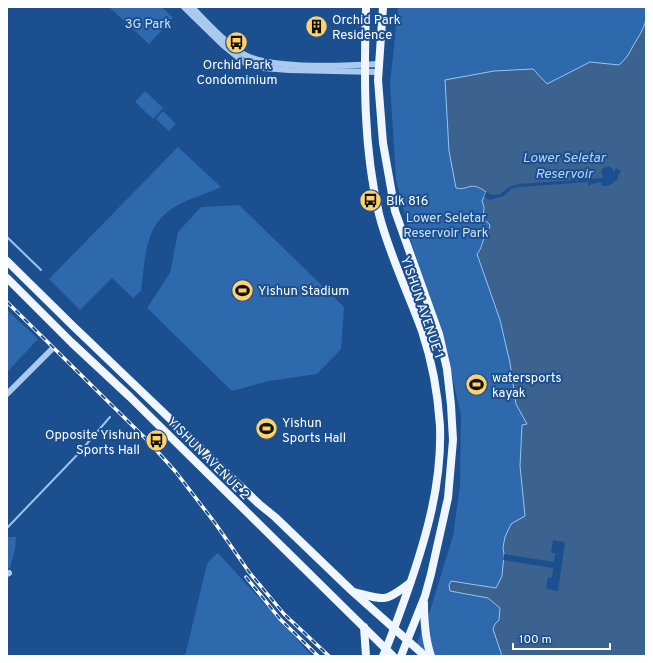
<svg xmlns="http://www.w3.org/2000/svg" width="653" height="663" viewBox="0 0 653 663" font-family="Overpass,sans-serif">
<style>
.green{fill:#2e69ad}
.water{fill:#3c6290;stroke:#9cc4f0}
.pier{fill:#1b4f8f}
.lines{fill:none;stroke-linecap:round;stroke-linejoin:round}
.stream{stroke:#9cc4f0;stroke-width:2}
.minor{stroke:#a9c9ee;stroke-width:6}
.major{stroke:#f0f6ff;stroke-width:8}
.rail-casing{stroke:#fff;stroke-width:3.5}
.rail{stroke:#1b4f8f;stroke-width:2;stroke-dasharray:6;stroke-linecap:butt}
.labels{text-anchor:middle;stroke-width:4;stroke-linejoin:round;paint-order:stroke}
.poi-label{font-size:13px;fill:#fff;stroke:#1b4f8f;text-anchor:start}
.park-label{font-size:13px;fill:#cfe3fa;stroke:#1b4f8f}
.street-label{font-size:13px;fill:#fff;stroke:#1b4f8f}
.water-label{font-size:14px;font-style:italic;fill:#b5d3f5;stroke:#1b4f8f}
</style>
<rect width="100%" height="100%" fill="#1b4f8f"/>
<g class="green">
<polygon points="109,7 162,7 173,18 149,44"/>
<path d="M398 7H646V20L643 31 636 41 628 57 619 65 590 62 547 84 445 80 449 151 456 187C469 191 470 180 486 192 482 203 484 205 483 216L490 225C488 235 486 234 483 241 481 247 481 249 477 254L500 320 510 363 516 404 527 424 522 426 520 466 525 517 511 524 505 537 503 547 504 554 502 576 496 588 495 604 500 608 499 620 495 624 493 629 502 656H428L416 645 430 611 453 536 460 486 461 416 450 366 410 237 396 179 390 84Z"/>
<polygon points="145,91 163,108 153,119 135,102"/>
<polygon points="163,111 176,124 169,131 156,119"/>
<path d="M178 147 221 187C205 195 185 199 170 210 144 228 145 262 141 291L133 298 112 278 80 310 49 279Z"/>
<polygon points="239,205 344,307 341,349 317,374 269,381 232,391 147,308 170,273 178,232 201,207"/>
<polygon points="7,310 38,339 7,372"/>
<polygon points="7,537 16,537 15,549 10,568 7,569"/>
<polygon points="218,553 312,656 185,656 207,564 213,557"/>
</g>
<path class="water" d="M646 20V656H502L493 629 495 624 499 620 500 608 488 598 450 591 449 585 451 581 496 588 502 576 504 554 503 547 505 537 511 524 525 516 520 466 522 425 527 424 516 404 510 363 500 320 477 254C481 249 481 247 483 241 486 234 488 235 490 225L487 222 483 219 484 207 482 201 486 192C470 180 469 191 456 188L449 151 445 80 494 71 533 69 547 84 590 62 619 65C630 55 629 52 636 41 641 33 643 29 646 20Z"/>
<g class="pier">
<polygon points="609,166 613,169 614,173 616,168 621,171 618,176 618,179 610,185 604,186 601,185 602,183 598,182 588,186 588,182 519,187 511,189 504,196 490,200 484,197 486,192 493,195 500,194 509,187 519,184 603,178 601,171 603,168"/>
<polygon points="553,540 565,542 558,591 546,589 548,577 552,578 553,568 503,560 504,554 554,562 555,553 551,553"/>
</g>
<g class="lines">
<g class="stream">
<polyline points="7,237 41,270"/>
<polyline points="7,528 78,454 110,417"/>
</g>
<g class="minor">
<polyline points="184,7 224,46 245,63 263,68 289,70 378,72"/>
<path d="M192 7C204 20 231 48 247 56 277 69 345 66 378 64"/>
<polyline points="7,394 52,349"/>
<polyline points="7,574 9,573"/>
</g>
<g class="major">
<path d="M366 7C364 76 363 146 379 214 389 254 408 292 422 331 432 361 438 395 440 426 442 482 427 535 409 587 401 610 393 633 383 656"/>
<polyline points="383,7 378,80 383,143 395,211 439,334 447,369 451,405 453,440 448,498 431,574 425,596 401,656"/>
<polyline points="7,261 73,326 259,504 275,517 352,591 425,656"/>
<polyline points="7,278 71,342 130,397 393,656"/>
<path d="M354 592C385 600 384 603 410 583"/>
<path d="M424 603C424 621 425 639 431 656"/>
<polyline points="364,627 366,656"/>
</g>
<defs>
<g id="rail">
<polyline points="7,302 147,440 175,471 215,523 249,572 284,614 329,656"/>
<polyline points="246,577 280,619 318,656"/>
</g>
</defs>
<use href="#rail" class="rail-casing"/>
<use href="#rail" class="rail"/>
</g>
<defs>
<symbol id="building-disc" viewBox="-11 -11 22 22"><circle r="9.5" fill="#ffd166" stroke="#1b4f8f"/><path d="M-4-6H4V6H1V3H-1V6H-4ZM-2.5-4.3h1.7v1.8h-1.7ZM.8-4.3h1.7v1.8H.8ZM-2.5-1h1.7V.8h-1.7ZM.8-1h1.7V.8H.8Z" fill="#111"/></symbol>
<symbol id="bus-disc" viewBox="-11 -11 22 22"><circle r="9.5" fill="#ffd166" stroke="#1b4f8f"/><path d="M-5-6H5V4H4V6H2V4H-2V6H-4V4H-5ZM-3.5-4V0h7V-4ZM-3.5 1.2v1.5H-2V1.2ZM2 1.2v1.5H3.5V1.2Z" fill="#111"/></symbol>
<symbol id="stadium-disc" viewBox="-11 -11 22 22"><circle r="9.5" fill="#ffd166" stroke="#1b4f8f"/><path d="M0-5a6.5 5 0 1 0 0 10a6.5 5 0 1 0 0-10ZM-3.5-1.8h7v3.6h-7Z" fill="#111"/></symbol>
</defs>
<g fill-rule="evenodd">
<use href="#building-disc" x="304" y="14" width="25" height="25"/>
<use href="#bus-disc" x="224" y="30" width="25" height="25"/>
<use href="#bus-disc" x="358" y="188" width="25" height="25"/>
<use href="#stadium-disc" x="230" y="278" width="25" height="25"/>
<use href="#stadium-disc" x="464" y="372" width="25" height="25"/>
<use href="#stadium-disc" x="254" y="416" width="25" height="25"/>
<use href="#bus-disc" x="144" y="428" width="25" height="25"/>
</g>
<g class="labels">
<g class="poi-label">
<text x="332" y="24">Orchid Park<tspan x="332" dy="15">Residence</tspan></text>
<text x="237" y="69" text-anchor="middle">Orchid Park<tspan x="237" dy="15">Condominium</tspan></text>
<text x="386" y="205">Blk 816</text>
<text x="258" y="295">Yishun Stadium</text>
<text x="492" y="382">watersports<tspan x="492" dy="15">kayak</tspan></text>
<text x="282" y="427">Yishun<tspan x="282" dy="15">Sports Hall</tspan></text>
<text x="140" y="439" text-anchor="end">Opposite Yishun<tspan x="140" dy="15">Sports Hall</tspan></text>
</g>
<g class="park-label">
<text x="148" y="28">3G Park</text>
<text x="446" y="222">Lower Seletar<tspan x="446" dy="15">Reservoir Park</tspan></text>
</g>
<g class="street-label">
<text transform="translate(423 307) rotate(71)" y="5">YISHUN AVENUE 1</text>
<text transform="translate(209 458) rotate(45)" y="5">YISHUN AVENUE 2</text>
</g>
<g class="water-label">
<text x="564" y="162">Lower Seletar<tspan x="564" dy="16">Reservoir</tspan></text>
</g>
</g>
<rect width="653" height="663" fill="none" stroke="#ffffff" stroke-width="16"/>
<path d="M513 643v6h97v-6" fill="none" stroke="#ffffff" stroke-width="2"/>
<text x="519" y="643" font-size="12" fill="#ffffff" stroke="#1b4f8f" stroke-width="3" paint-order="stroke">100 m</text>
</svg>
